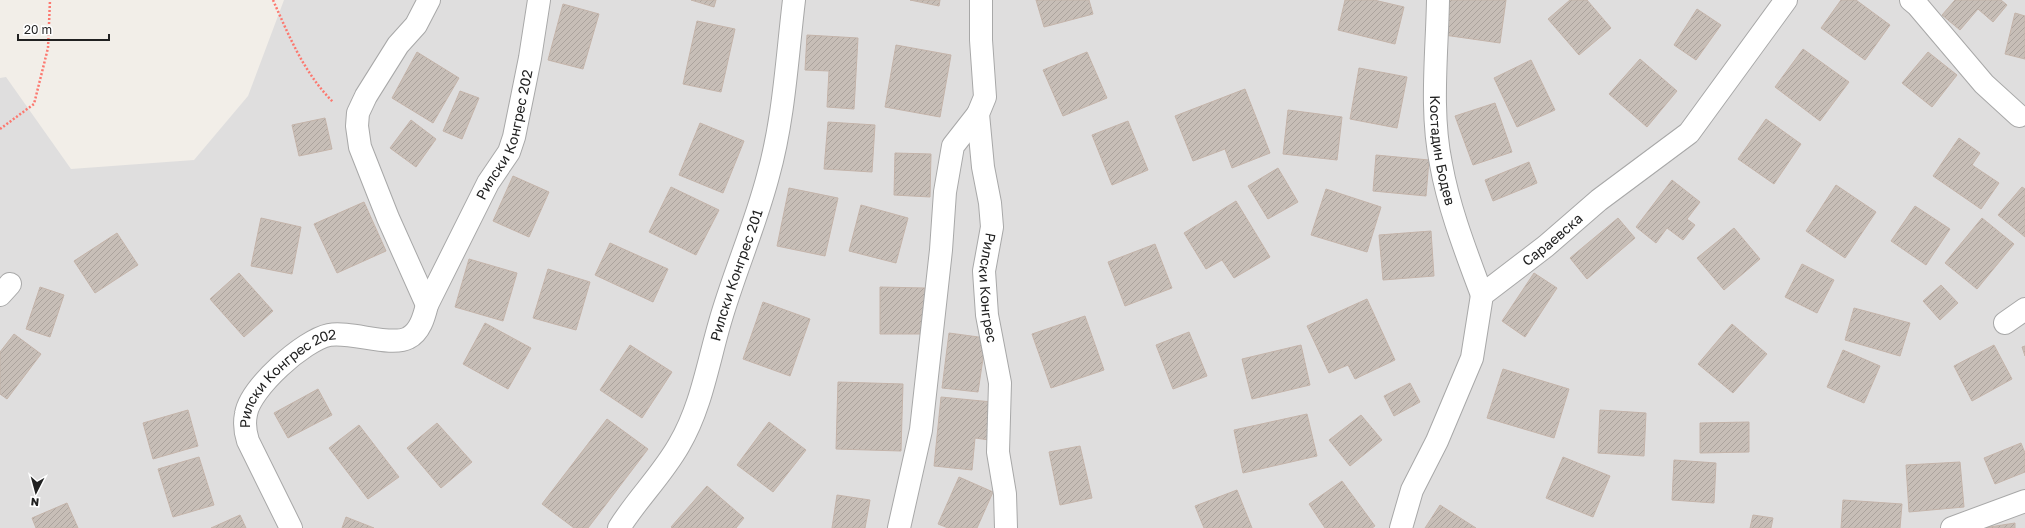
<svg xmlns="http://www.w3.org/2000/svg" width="2025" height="528" viewBox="0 0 2025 528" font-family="'Golos Text',sans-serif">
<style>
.residential{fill:#dfdede}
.building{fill:url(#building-hatch);stroke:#c4b4aa}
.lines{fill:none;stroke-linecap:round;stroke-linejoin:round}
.minor-casing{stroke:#a8a8a8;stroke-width:24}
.path{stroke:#fc786f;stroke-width:2.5;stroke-dasharray:2 2;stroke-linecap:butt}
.minor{stroke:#fff;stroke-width:22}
.labels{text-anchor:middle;stroke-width:3;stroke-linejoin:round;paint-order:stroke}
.street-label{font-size:14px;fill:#212121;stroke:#fff}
</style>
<defs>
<pattern id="building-hatch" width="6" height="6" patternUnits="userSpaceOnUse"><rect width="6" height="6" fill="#c7beb7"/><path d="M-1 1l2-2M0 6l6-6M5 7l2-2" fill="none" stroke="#aba39d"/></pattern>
</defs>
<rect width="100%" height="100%" fill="#f2eee8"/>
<polygon class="residential" points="284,0 2025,0 2025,528 0,528 0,78 6,77 71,169 194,160 248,96"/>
<g class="building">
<polygon points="691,0 716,0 714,7"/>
<polygon points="910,0 940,0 939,6"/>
<polygon points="1036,0 1089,0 1093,14 1044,27"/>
<polygon points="1345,0 1374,0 1404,7 1395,44 1338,30"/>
<polygon points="1449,0 1506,0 1500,43 1444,35"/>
<polygon points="1570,0 1587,0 1611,28 1579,55 1548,19"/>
<polygon points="1841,0 1856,0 1890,25 1865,60 1821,28"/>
<polygon points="1955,0 2001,0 2007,5 1993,22 1978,9 1960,30 1942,15"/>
<polygon points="563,4 599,14 583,69 548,60"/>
<polygon points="1697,9 1721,25 1696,60 1674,45"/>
<polygon points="2015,13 2025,16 2025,59 2005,54"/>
<polygon points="697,21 735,29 721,92 683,84"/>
<polygon points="807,35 858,38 854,109 827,107 829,71 805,70"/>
<polygon points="896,45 951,55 940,117 885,107"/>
<polygon points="1803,49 1849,82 1820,121 1775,87"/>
<polygon points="417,52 459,78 433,123 392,98"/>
<polygon points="1087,52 1107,98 1063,116 1043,70"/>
<polygon points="1928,52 1957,75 1932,107 1902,83"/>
<polygon points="1640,59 1677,91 1647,127 1609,94"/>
<polygon points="1531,60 1555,110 1517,127 1494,78"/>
<polygon points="1359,68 1407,77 1397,128 1350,119"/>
<polygon points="1245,89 1270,153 1232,168 1225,149 1193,161 1175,116"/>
<polygon points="460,91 479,98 462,139 443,131"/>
<polygon points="1495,103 1512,152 1473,165 1455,116"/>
<polygon points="1288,110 1342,117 1337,160 1283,154"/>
<polygon points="325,118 332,149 299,156 292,125"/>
<polygon points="1766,119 1801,144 1774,184 1738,159"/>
<polygon points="411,120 436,139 416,167 390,148"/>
<polygon points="1128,121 1148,170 1112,185 1092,135"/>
<polygon points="828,122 875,125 872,172 824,169"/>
<polygon points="700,123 744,141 723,193 679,175"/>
<polygon points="1959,138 1980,153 1972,165 1999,183 1981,209 1933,176"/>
<polygon points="895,153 931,154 930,197 894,195"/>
<polygon points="1376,155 1429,160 1426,196 1373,191"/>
<polygon points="1529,162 1537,183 1493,201 1485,180"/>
<polygon points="1278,168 1298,202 1268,219 1248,186"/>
<polygon points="513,176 549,192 529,237 493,221"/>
<polygon points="1672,180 1700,202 1687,219 1695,225 1683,240 1667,228 1656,243 1636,227"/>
<polygon points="1836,185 1876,212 1845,258 1806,231"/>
<polygon points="671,187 719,210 696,255 649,232"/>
<polygon points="2022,187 2025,189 2025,237 1998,215"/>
<polygon points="789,188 838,198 825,256 777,246"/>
<polygon points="1326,189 1381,207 1367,252 1311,235"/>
<polygon points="1236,201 1270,257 1234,278 1222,260 1206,269 1184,233"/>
<polygon points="364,202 386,251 337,273 314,224"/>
<polygon points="861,205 908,218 896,263 849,251"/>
<polygon points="1915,206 1950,229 1926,265 1891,241"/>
<polygon points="261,218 301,227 292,274 251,266"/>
<polygon points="1618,218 1635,238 1587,279 1570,258"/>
<polygon points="1982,218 2014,244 1977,289 1945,263"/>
<polygon points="1734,228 1760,259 1724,290 1697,258"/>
<polygon points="1431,231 1434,276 1383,280 1379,235"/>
<polygon points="117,233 138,265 95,293 74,261"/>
<polygon points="610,243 668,269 653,302 595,275"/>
<polygon points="1155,244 1172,288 1125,306 1108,262"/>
<polygon points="469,259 517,273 503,321 455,307"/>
<polygon points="1802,264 1834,280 1817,313 1785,297"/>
<polygon points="548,269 590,282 576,330 533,318"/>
<polygon points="239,273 273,311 244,337 210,299"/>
<polygon points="1534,273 1557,288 1525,337 1502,321"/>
<polygon points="1941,285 1958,303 1940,320 1923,301"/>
<polygon points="40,287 64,295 50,337 26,329"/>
<polygon points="880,287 925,288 925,334 880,334"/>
<polygon points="1367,299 1395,360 1355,379 1348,365 1329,373 1307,326"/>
<polygon points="763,302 810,319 790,376 743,359"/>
<polygon points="1854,308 1910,323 1900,356 1845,340"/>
<polygon points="1085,316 1104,370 1051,388 1032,334"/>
<polygon points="485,323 531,348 508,389 463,364"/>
<polygon points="1732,324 1767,354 1733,393 1698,364"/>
<polygon points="1189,332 1207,376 1173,389 1156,345"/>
<polygon points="949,333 986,338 978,392 942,388"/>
<polygon points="14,334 41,354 7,399 0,394 0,352"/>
<polygon points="630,345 672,372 642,418 600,390"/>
<polygon points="1301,345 1310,385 1252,399 1242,359"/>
<polygon points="1994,345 2012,379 1972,401 1954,366"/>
<polygon points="2025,346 2025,356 2022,347"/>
<polygon points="1843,350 1880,366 1864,403 1827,387"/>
<polygon points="1503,369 1569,389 1554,438 1487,418"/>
<polygon points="838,382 903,384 901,451 836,449"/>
<polygon points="1410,383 1420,402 1394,416 1384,396"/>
<polygon points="318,389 332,415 288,438 274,413"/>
<polygon points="941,397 992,402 989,440 975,438 972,470 934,466"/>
<polygon points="188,410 198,446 153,459 143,423"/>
<polygon points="1600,410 1646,413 1644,456 1598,453"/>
<polygon points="1307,414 1317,456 1243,473 1234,430"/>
<polygon points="1361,415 1382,440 1350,466 1329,440"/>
<polygon points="607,419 648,449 588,528 574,528 542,504"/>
<polygon points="769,422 806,450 773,492 737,465"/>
<polygon points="1749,422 1749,452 1700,453 1700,423"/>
<polygon points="437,423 472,462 441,488 407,448"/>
<polygon points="359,425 399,477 368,499 329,448"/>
<polygon points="2021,443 2025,453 2025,472 1995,484 1984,458"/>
<polygon points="1080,446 1092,498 1060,505 1049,452"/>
<polygon points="199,457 214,505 173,517 158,469"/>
<polygon points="1563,457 1610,476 1593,517 1546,498"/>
<polygon points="1674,460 1716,463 1714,503 1672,500"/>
<polygon points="1960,462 1964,507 1909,512 1906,465"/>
<polygon points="959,477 993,492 977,528 948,528 938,524"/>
<polygon points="1342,481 1375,526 1372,528 1325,528 1309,504"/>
<polygon points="707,486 744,518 736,528 672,528 671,527"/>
<polygon points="1237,490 1252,528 1204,528 1195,506"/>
<polygon points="837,495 870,500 865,528 832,528"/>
<polygon points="1843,500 1902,504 1900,528 1841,528"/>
<polygon points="67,503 78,528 36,528 32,518"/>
<polygon points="1440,505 1476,528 1425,528"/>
<polygon points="240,515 246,528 211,528"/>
<polygon points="1753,515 1773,518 1771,528 1750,528"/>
<polygon points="346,517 374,528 342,528"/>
<polygon points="2015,523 2015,528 1983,528"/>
</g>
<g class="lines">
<defs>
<g id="minor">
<path id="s1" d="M981 0V40L985 97 978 114 983 167 990 203 992 227 984 271 987 315 1000 383 998 452 1005 494 1006 528"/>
<path id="s2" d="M1438 0C1437 54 1430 111 1441 164 1449 209 1466 252 1482 295"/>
<polyline points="1911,0 1917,5 1984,84 2019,116"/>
<polyline points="0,295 10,284"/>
<polyline points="427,305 388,218 360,147 357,126 358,113 366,96 398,45 416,25 429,0"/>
<polyline points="2005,323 2025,309"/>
<path id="s3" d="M291 528 248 441C245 432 244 424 246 414 250 388 304 340 329 335 351 331 391 347 408 338 420 332 424 317 427 305L488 183 509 152 514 137 530 58 539 0"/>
<path id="s4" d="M619 528C637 499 662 475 679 445 701 408 708 363 720 322 734 273 755 226 768 176 784 119 787 58 794 0"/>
<polyline points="899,528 921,430 941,250 945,192 953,146 978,114"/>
<path id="s5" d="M1401 528 1412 490 1437 441 1472 358 1482 295 1546 246 1599 200 1689 133 1786 0"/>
<polyline points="1952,528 2025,501"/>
</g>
</defs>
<use href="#minor" class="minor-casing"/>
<g class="path">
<path d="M273 0C289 36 304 73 333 102"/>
<polyline points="0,129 34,104 48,48 50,0"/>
</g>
<use href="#minor" class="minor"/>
</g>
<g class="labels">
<g class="street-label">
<text dy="5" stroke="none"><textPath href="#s3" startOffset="550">Рилски Конгрес 202</textPath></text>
<text dy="5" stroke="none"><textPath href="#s2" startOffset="151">Костадин Бодев</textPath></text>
<text dy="5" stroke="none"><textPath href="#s5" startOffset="338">Сараевска</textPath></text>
<text dy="5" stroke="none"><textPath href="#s4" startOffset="282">Рилски Конгрес 201</textPath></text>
<text dy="5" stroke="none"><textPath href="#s1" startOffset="291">Рилски Конгрес</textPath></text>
<text dy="5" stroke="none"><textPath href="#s3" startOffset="180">Рилски Конгрес 202</textPath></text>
</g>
</g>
<g transform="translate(36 492) rotate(186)" stroke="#ffffff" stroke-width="3" paint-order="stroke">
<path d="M0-3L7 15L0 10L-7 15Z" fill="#212121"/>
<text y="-6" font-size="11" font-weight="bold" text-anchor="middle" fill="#212121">N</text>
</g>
<path d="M18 34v6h91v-6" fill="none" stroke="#212121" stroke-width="2"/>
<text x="24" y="34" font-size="12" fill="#212121" stroke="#ffffff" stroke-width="3" paint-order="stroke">20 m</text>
</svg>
